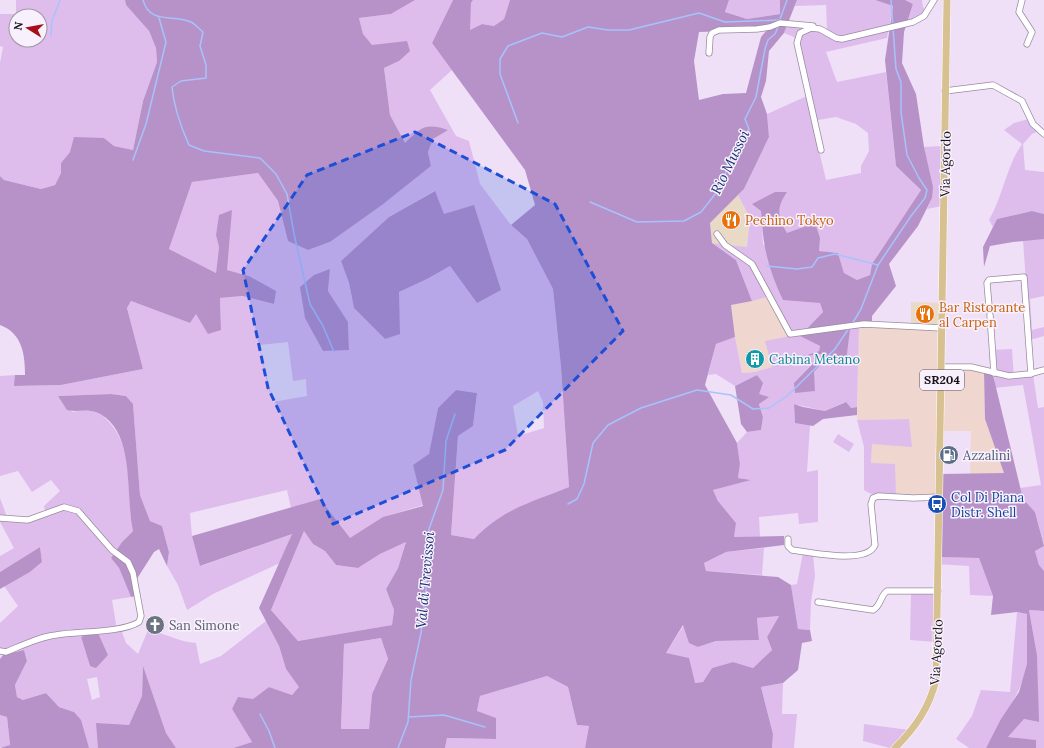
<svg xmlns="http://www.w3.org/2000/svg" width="1044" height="748" viewBox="0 0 1044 748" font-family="Lora,serif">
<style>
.commercial{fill:#e9dac7}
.industrial{fill:#efd6ce}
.green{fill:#debded;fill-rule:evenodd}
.forest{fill:#b792c8;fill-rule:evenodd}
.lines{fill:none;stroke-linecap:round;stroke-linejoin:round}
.stream{stroke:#a7c3fc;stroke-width:1.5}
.minor-casing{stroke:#998ba0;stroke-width:7}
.major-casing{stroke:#fff;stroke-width:8}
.minor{stroke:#fff;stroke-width:5.5}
.major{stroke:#d7c191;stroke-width:7}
.marked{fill:#1d4ed8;fill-opacity:0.2;stroke:#1d4ed8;stroke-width:3;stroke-dasharray:8 5;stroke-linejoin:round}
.labels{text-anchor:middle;stroke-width:3;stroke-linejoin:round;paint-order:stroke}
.shield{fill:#f9f0fd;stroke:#5c555f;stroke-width:1}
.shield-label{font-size:12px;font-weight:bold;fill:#18131b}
.street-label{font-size:13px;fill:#18131b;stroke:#f9f0fd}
.food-label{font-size:13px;fill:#c56008;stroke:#f9f0fd;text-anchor:start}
.culture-label{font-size:13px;fill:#0d838f;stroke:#f9f0fd;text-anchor:start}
.service-label{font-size:13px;fill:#4e5e75;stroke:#f9f0fd;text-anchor:start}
.transit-label{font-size:13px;fill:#164399;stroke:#f9f0fd;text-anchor:start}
.worship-label{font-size:13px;fill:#5b616d;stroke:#f9f0fd;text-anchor:start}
.water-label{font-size:14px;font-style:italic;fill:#162f70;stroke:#f9f0fd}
</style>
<rect width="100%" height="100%" fill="#efe0f7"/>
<g class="commercial">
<polygon points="738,195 750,218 747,247 712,243 710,223"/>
<polygon points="911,302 942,303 941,329 911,327"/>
</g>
<g class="industrial">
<polygon points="767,297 790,337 772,367 755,372 742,373 735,337 731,305"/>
<polygon points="865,325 941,329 941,369 971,368 984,372 985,419 1005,474 970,474 971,431 940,431 939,496 896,496 871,463 872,444 909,419 857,420 859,327"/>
</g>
<g class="green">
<path d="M16 0H125L126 5 149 31 156 48 157 62 143 101 133 150 114 146 104 138 70 152 61 163V173L55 185 41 189 4 180 0 176V63L3 47 0 46V14H16ZM16 16H40V40H16Z"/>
<path d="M415 0H453L432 43 452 70 430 90 456 136 469 141 480 184 511 225 527 239 553 289 561 367 569 487C532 502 502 509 474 539L451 535 458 436 473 426 477 393 456 390 438 408 429 455 413 465 423 505 384 517 350 539 320 499 291 508 287 490 190 513 192 536 201 566 292 534 280 563 213 594 187 610 178 585 167 566 169 552 162 526 150 521 140 495 133 404 126 396 111 394 58 396 73 412C88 409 98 410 109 422 136 451 125 495 133 531L122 542 111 558 119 568 131 597 112 600 117 630 121 629 126 643 138 654 148 630C165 633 179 642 196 643L200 664 221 656 266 621 279 646 286 669 300 687 292 695 269 687 253 699 232 709 252 742 233 748H176L166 733 143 667 142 696 129 725 98 746V748H89L74 712 59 707 46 693 23 700 17 697 15 685 27 661 24 650 3 655 0 651V623L18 606 4 586 30 572 42 562 40 547 0 572V556L14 548 0 522V498L7 517 28 519 45 511 44 506 60 491 51 480 32 492 18 471 0 476V376L15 375V386L61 385 143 369 127 308 131 301 190 323 196 313 221 330 220 298 241 296 274 304 249 276 227 270 216 235 219 247 216 273 169 249 192 182 258 173 278 201 288 240 308 250 330 242 382 205 431 166 428 152 433 138 447 130 414 133 405 144 390 115 384 68 399 61 371 45 363 34 359 18 391 14ZM434 191 477 303 450 266 427 279 399 292 398 306 385 339 354 308 349 283 341 261 389 217ZM330 269 328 291 348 322 349 349 323 351 316 337ZM288 342 293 381 306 379 307 396 273 402 259 345ZM538 391 543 402 544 428 518 436 513 406ZM99 635 108 655 90 666 81 637ZM97 677 100 697 92 700 87 679Z"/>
<polygon points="473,0 510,0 504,19 494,26 482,24 469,31 471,3"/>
<polygon points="729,0 780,0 780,14 747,19 725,12"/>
<path d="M797 0H875L893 6 887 38 826 52 837 82 886 72 896 166 921 190 872 264 870 275 857 280 844 273 838 253 818 251 820 238 787 233C778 216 777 209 786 192L761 211 763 244 820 303 823 312 801 336 820 346 819 351 806 355 822 353 794 383 814 372 850 329 859 327 857 407 850 408 845 402 825 411 794 404 795 422 810 425 807 472 818 470V522L799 524 798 513 759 517 760 537H733L736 523 718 501 713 490 750 480 738 478 740 464 737 443 747 432 761 430 763 417 759 403 757 375 735 386 716 374 708 375 716 344 735 337 742 373 755 372 772 367 765 341 790 336 767 297 752 301 736 260 712 243 747 247 750 218 738 195 744 189 769 137 767 114 807 96 794 37 784 33 788 23 827 31 826 5 795 6ZM836 117 856 124 868 133 869 151 861 166V173L826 180 812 121Z"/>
<polygon points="905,0 922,0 923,7 927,14 919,21 906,27 913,4"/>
<path d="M1032 118 1037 126 1043 129 1032 134 1023 144 1025 170 1044 172V214L1032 211 997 219 993 227 989 220C1003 196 1006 167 1022 144L1004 130 1014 123Z"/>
<polygon points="943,146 942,206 927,209 932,198 924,147"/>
<polygon points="1039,239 1044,239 1044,296 1030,299 1032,330 1044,327 1044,336 1030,340 1023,240"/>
<polygon points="1012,349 1014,378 1033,375 1038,408 1044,407 1044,571 1039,565 1035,551 1044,546 1035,512 1023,500 1020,488 1041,485 1023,385 995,388 992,350"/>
<polygon points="909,419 912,447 872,444 871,463 895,464 896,496 871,494 864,490 864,447 857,420"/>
<polygon points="838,434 854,444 849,452 833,442"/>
<polygon points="304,531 313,544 325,551 336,565 358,568 380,554 406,542 398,568 386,589 394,610 392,625 298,641 271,610"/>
<polygon points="764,548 762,575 706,571 704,563 726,552"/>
<polygon points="803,553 813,554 815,576 811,602 810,630 798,629 791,585 797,584"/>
<polygon points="937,557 979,558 993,596 970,595 969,566 936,564"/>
<polygon points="911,592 936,592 935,642 910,640"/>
<polygon points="1029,610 1044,611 1044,748 1036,748 1035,740 1008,737 1024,719 1038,722 1037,655"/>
<path d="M1017 612 1027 614C1027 630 1030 650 1027 666 1020 696 1000 721 986 748H969L956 739 972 716 981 690 1010 692Z"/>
<polygon points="779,616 767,637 772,650 753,668 733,662 712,668 703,682 694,683 666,653 684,625 698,647 716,641 759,640 757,618"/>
<polygon points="381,638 388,659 372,694 369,730 341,729 344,644"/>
<polygon points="547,676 568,687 577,725 589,726 585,748 445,748 447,738 496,739 477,711 480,696"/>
<polygon points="783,683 782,714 797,714 794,748 772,748 773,734 761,687"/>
<polygon points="0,715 7,717 10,746 4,748 0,747"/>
<polygon points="864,724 909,730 890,748 863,741"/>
</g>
<g class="forest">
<path d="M125 0H415L391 14 359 18 363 34 372 45 407 41 410 51 399 61 384 68 390 115 405 143C420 128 425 122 448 130L433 139 428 152 431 166 382 205 330 242 308 250 288 241 278 201 258 173 192 182 169 249 216 273 219 247 216 235 219 215 232 210 227 270 249 276 276 291 274 304 242 296 220 298 221 330 208 334 196 314 190 323 131 301 127 308 143 369 61 385 14 386 15 375H25C25 354 22 333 0 325V176L4 180 41 189 55 185 61 173V163L70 152 74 137 104 138 114 146 133 150 143 101 157 62 156 48 149 31 126 5Z"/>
<path d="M453 0H473L471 3 470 30 482 24 494 26 504 19 510 0H729L725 12 747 19 780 14V0H797L784 33 769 51 766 81 761 97 767 114 769 137 744 189 710 223 712 243 736 260 752 301 731 305 735 337 716 344 705 385 737 443 740 464 738 478 751 480 713 490 718 501 736 523 734 537 784 536V545L726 552 704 563 706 571 778 577 791 585 798 629 810 630 812 641 802 643 798 670 783 683 761 687 773 734 772 748H585L589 726 577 725 568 687 547 676 480 696 477 711 496 718V739L447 738 445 748H233L252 742 232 709 238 697 253 699 269 687 292 695 299 687 286 669 279 646 259 608 292 534 200 566 192 536 320 499 350 538 383 517 423 506 413 465 429 454 438 408 456 390 477 393 473 426 458 436 451 535 474 539C502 509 532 502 569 487L561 367 553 289 527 239 511 225 535 205 525 170 432 43ZM767 30 761 37 746 93 723 94 699 100 694 61 699 32ZM304 531 313 544 325 551 336 565 358 568 380 554 406 542 398 568 386 589 394 610 392 625 298 641 271 610ZM779 616 767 637 772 650 753 668 733 662 712 668 703 682 695 683 689 658 666 653 683 625 689 643 698 647 716 641 759 640 757 618ZM381 638 388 659 372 694 369 729H341L344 644Z"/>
<path d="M875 0H905L913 4 904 32 902 63 916 94 924 147 933 187 932 198 918 226 889 264 896 286 872 316V326L850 329 846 362 824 361 814 372 815 391 795 393 794 383 822 354 804 356 819 351 820 346 800 336 823 312 820 303 783 300C768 268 763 247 761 211L752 204 775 192H787C776 208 778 217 787 233L815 223 820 238 819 251 838 253 844 273 857 280 870 275 872 264 921 190 896 166 885 60 893 6Z"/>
<polygon points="435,191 444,214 474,205 501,290 477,303 450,266 427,279 399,292 400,334 385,339 354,308 349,283 341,261 389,217"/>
<polygon points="1032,211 1044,214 1044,239 1013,242 990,246 984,267 983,247 997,219"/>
<polygon points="330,269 328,291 348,322 349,350 323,351 305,318 300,287 314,275"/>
<polygon points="984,372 993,375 1023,499 1035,512 1044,546 1035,551 1039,565 1044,571 1044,611 1029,610 1037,655 1039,722 1024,719 1008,737 1036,740 1036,748 986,748 1001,719 1019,692 1027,664 1027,614 1017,612 991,615 993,596 979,558 937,557 940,474 1004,473 985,419"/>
<polygon points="757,375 763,383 759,394 769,397 759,404 763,417 761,430 747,432 741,424 735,386"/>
<path d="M111 394 126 396 133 404 140 495 150 521 162 526 169 552 167 566 159 549 154 552 133 585 136 596 131 597 119 568 111 558 122 542 133 531C125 497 136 433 100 414 87 407 79 413 67 410L58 396Z"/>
<polygon points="846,402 851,408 857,407 857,415 823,419 813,426 795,423 794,404 803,407 825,411"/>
<polygon points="40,547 42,562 30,572 0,589 0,572"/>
<polygon points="88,634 99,635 108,655 96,668 90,666 81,637"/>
<polygon points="24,650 27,661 15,685 17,697 23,700 46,693 59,707 74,712 81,720 89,748 0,748 10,745 7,717 0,715 0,659 3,655"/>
<polygon points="143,666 166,733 176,748 98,748 96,723 129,725 142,696"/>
</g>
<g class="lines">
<g class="stream">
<path d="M143 0C150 25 173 14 191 22 195 24 199 29 203 32L200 46 206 65V78L181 81 172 87C174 108 180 125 189 145L204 151 260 158 276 174 287 194 294 234 310 304 323 326 334 352"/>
<polyline points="780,19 787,0"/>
<polyline points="51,36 52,21 60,0"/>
<polyline points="518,123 500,74 500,59 508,46 521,41 542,33 562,37 588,27 608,30 629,30 699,13 725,22 780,20"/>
<polyline points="133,160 146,124 166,42 159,18"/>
<polyline points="590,202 637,222 684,221 701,212 720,188 731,158 749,129 745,119 756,97 765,49 768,40 775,34 778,27"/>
<polyline points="767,266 797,269 812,267 818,258 835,254 878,265"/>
<polyline points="852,324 861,309 878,265 911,216 925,198 927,190 919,178 907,155 901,112 901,82 896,69 891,0"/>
<polyline points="568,504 577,499 584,484 593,443 608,425 641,408 697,390 731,395 753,409 769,408 787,396 835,349 849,328"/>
<polyline points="260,714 269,731 275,748"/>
<polyline points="409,717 444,715 485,727"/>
<polyline points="398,748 408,722 411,680 421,633 426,590 429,529 443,490 446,441 455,414"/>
</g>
<defs>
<g id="minor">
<polyline points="1022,0 1019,12 1032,32 1027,44"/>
<polyline points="709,53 710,37 712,33 719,30 757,29 770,27 780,23 813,26"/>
<polyline points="945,91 993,85 1022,101 1033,124 1044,134"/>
<polyline points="821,150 797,43 800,33 811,28 820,29 836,38 842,39 913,22 924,16 934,0"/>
<polyline points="717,234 725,245 752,264 790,334 864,324 942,328"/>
<polyline points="989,306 987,283 989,280 1024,277 1031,374"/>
<polyline points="990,315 994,373"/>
<polyline points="942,367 971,367 1009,376 1029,374 1044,370"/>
<path d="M0 518 28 520 64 507 78 511 112 550 128 562 133 573 141 616 139 622C121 633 79 631 56 635 39 637 23 645 6 652L0 651"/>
<path d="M788 539V546L792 550C809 552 867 565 875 545L871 504 873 498 878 496 913 498 940 497"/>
<path d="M818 602 873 610C881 606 880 596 887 591H938"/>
</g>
<path id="major" d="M895 748C915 728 930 707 936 679L947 0"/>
</defs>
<use href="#minor" class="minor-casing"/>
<use href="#major" class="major-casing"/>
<use href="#minor" class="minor"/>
<use href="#major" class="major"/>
</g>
<path class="marked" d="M415 132 555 204 623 331 505 450 333 524 268 388 243 270 307 175Z"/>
<defs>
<symbol id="restaurant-disc" viewBox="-11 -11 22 22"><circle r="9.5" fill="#e8710a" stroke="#f9f0fd"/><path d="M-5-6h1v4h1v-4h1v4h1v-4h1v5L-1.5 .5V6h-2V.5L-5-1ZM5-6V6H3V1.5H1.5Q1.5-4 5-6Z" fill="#fff"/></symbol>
<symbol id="building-disc" viewBox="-11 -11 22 22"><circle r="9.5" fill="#0f9aa8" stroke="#f9f0fd"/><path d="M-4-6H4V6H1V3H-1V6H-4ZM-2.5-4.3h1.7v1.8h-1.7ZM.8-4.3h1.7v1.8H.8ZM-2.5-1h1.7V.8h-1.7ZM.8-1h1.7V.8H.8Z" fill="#fff"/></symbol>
<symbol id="fuel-disc" viewBox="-11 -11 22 22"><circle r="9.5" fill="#5c6f8a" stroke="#f9f0fd"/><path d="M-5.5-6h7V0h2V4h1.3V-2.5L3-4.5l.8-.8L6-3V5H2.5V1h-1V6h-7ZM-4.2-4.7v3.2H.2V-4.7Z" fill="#fff"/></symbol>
<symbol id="bus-disc" viewBox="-11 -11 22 22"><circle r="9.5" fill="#1a4fb4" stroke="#f9f0fd"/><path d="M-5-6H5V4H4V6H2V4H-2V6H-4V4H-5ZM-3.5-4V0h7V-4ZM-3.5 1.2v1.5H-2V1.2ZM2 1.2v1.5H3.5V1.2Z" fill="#fff"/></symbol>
<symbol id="church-disc" viewBox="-11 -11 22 22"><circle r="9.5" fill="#6b7280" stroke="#f9f0fd"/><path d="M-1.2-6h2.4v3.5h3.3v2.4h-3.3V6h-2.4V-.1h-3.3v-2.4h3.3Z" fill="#fff"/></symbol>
</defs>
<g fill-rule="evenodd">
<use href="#restaurant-disc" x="720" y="209" width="22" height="22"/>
<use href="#restaurant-disc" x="914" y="303" width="22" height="22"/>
<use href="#building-disc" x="744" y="348" width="22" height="22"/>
<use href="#fuel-disc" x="938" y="444" width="22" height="22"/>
<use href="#bus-disc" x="926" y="493" width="22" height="22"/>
<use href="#church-disc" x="144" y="614" width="22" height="22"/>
</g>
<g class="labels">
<rect class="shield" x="920" y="370" width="44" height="20" rx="3"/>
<g class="shield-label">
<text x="942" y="384">SR204</text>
</g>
<g class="street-label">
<text transform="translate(945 164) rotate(-89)" y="5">Via Agordo</text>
<text transform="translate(936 652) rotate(-87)" y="5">Via Agordo</text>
</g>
<g class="food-label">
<text x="745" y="225">Pechino Tokyo</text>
<text x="939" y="312">Bar Ristorante<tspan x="939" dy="15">al Carpen</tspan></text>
</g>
<g class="culture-label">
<text x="769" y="364">Cabina Metano</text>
</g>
<g class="service-label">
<text x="963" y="460">Azzalini</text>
</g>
<g class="transit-label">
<text x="951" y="502">Col Di Piana<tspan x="951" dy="15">Distr. Shell</tspan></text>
</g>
<g class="worship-label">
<text x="169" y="630">San Simone</text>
</g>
<g class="water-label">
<text transform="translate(730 162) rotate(-64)" y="5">Rio Mussoi</text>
<text transform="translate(425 580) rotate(-85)" y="5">Val di Trevissoi</text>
</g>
</g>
<g transform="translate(28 28) rotate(281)"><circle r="19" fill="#f9f0fd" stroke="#9f98a3"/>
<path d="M0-3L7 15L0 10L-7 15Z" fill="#a60f19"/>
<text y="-6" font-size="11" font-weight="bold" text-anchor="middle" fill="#18131b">N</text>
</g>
</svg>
